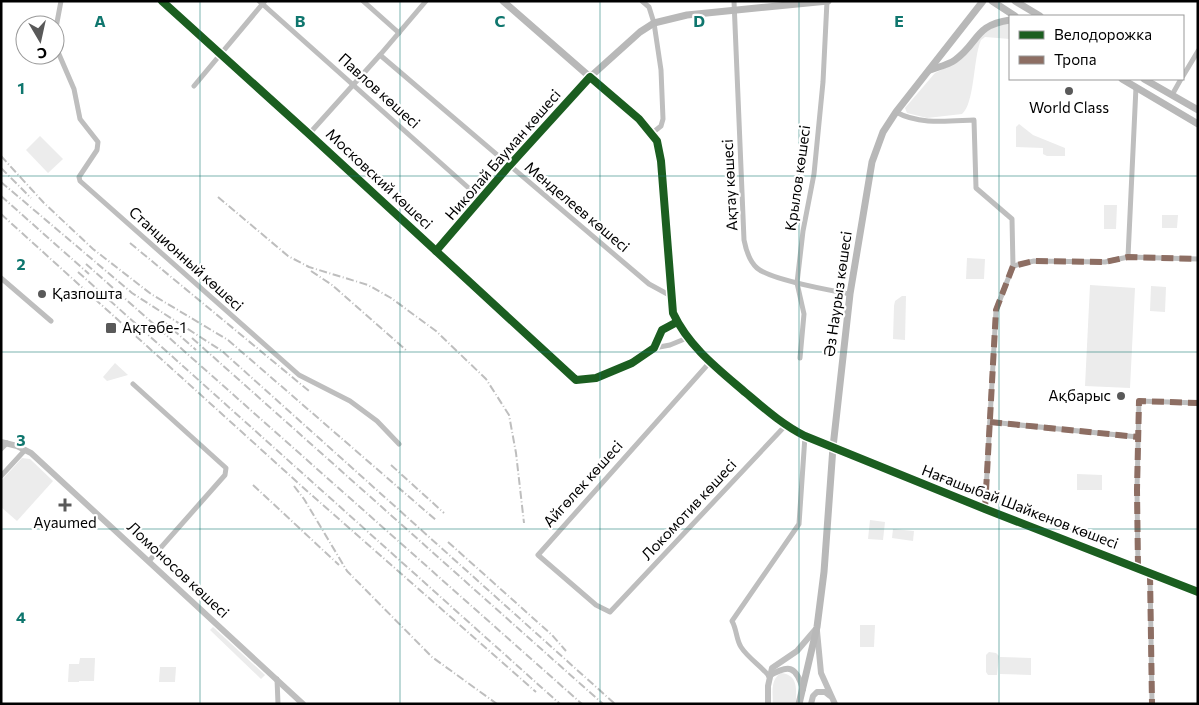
<svg xmlns="http://www.w3.org/2000/svg" width="1199" height="705" viewBox="0 0 1199 705" font-family="Commissioner,sans-serif">
<style>
.green{fill:#ececec}
.lines{fill:none;stroke-linecap:round;stroke-linejoin:round}
.minor{stroke:#bebebe;stroke-width:5}
.tertiary{stroke:#bebebe;stroke-width:6}
.secondary{stroke:#b8b8b8;stroke-width:7}
.rail{stroke:#bebebe;stroke-width:2;stroke-dasharray:8 2.5 1 2.5;stroke-linecap:butt}
.quiet{stroke:#8d6e63;stroke-width:6;stroke-dasharray:12 6;stroke-linecap:butt}
.cycleway-casing{stroke:#fff;stroke-width:11}
.cycleway{stroke:#1b5e20;stroke-width:8}
.grid{fill:none;stroke:#0f766e;stroke-width:1;stroke-opacity:0.55}
.poi-dot{fill:#595959;stroke:#fff;stroke-width:2}
.labels{text-anchor:middle;stroke-width:4.5;stroke-linejoin:round;paint-order:stroke}
.street-label{font-size:15px;fill:#000;stroke:#fff}
.poi-label{font-size:15px;fill:#000;stroke:#fff}
.grid-label{font-size:16px;text-anchor:middle;font-weight:bold;fill:#0f766e;stroke:#fff;stroke-width:4.5;stroke-linejoin:round;paint-order:stroke}
</style>
<rect width="100%" height="100%" fill="#fff"/>
<g class="green">
<path d="M1010 23V39L985 37 981 40C973 58 975 103 962 114L927 118 907 113 905 108 935 73 955 63 980 35 997 24Z"/>
<polygon points="1019,124 1033,135 1065,148 1065,156 1047,156 1043,154 1043,148 1016,147 1016,127"/>
<polygon points="40,136 63,159 48,173 26,150"/>
<polygon points="1104,205 1117,205 1116,229 1104,229"/>
<polygon points="1162,215 1178,215 1177,228 1162,228"/>
<polygon points="967,258 985,259 984,279 966,279"/>
<polygon points="1090,285 1135,288 1130,388 1085,386"/>
<polygon points="1151,286 1166,287 1165,312 1150,311"/>
<polygon points="902,296 906,296 905,340 893,339 894,306 895,301"/>
<polygon points="115,363 128,375 107,381 103,377"/>
<polygon points="22,458 30,459 53,481 17,521 1,507 1,481"/>
<polygon points="1077,474 1102,475 1102,490 1077,490"/>
<polygon points="870,520 885,522 883,540 868,539"/>
<polygon points="893,529 914,531 913,541 892,538"/>
<polygon points="860,625 875,625 874,647 860,647"/>
<polygon points="213,627 265,675 261,679 210,630"/>
<polygon points="989,652 996,653 999,656 997,675 988,675 986,672 986,655"/>
<polygon points="1000,657 1031,658 1031,675 1000,674"/>
<polygon points="80,658 95,658 94,681 79,681 79,667 79,682 68,682 69,664 79,664"/>
<polygon points="160,667 176,667 175,682 159,682"/>
<path d="M781 673C799 675 796 690 796 704H773C773 692 770 680 781 673Z"/>
</g>
<g class="lines">
<g class="minor">
<polyline points="162,1 309,134 576,380 596,378 632,363 654,348 662,330 677,322"/>
<polyline points="259,1 481,199"/>
<polyline points="363,1 399,33"/>
<polyline points="642,1 649,7 654,23 661,70 663,119 661,126 651,134"/>
<path d="M734 1 744 240C746 250 749 261 757 268 771 280 829 290 850 294"/>
<polyline points="55,33 61,1"/>
<polyline points="55,45 74,89 80,119 98,142 97,150 79,177 80,181 299,375 350,401 377,421 399,444"/>
<polyline points="380,55 649,284 671,296"/>
<polyline points="1183,76 1198,51"/>
<polyline points="194,86 265,1"/>
<polyline points="1172,95 1181,79"/>
<path d="M896 112C919 125 948 121 974 120L976 188 1012 219 1013 266 996 310 985 509"/>
<polyline points="309,134 380,55 426,1"/>
<polyline points="436,251 509,166 590,77"/>
<polyline points="1128,257 1136,87"/>
<polyline points="1013,266 1034,261 1105,262 1128,257 1198,259"/>
<polyline points="1,278 51,321"/>
<polyline points="654,348 670,345 687,338"/>
<polyline points="800,358 804,314 797,283 803,231 814,174 823,82 827,1"/>
<polyline points="710,362 538,555 596,605 610,612 785,426"/>
<polyline points="133,384 226,468 225,475 149,561"/>
<polyline points="990,422 1138,437"/>
<polyline points="1,449 7,443"/>
<polyline points="1,476 25,450"/>
<polyline points="1138,568 1137,490 1139,401 1198,403"/>
<polyline points="1150,573 1152,704"/>
<path d="M769 676C761 666 748 658 741 647 736 639 737 630 732 621L799 524 805 436"/>
<polyline points="277,679 278,704"/>
</g>
<g class="tertiary">
<path d="M590 77 639 119 657 141 661 161 673 313C689 347 718 369 746 393 765 409 783 425 805 436L985 509 1198 592"/>
<polyline points="1,442 17,446 31,453 303,704"/>
<polyline points="817,631 821,673 835,704"/>
<path d="M769 676C789 664 796 666 803 689"/>
<polyline points="768,704 768,686 772,668 797,651 815,630"/>
<polyline points="811,704 813,696 817,692 825,692 830,696"/>
</g>
<g class="secondary">
<polyline points="503,1 590,77 640,32 654,23 687,15 828,1"/>
<polyline points="992,1 1015,16"/>
<polyline points="1015,1 1040,16"/>
<path d="M930 70C938 67 948 65 955 60 979 43 974 25 1010 20"/>
<polyline points="1122,79 1198,124"/>
<polyline points="1144,79 1198,110"/>
<polyline points="799,704 817,627 824,572 833,447 850,294 872,162 883,132 896,112 983,1"/>
</g>
<g class="rail">
<polyline points="1,156 44,203 93,249 151,294 228,340 437,521"/>
<polyline points="1,168 31,198"/>
<polyline points="1,182 132,293 222,351 615,704"/>
<polyline points="1,196 89,274"/>
<polyline points="218,197 288,256 309,267 368,285 391,298 436,331 486,379 509,415 516,453 524,523"/>
<polyline points="1,214 307,491 536,692"/>
<polyline points="130,243 309,391"/>
<polyline points="86,264 582,704"/>
<polyline points="311,271 332,285 407,351"/>
<polyline points="78,272 560,704"/>
<polyline points="162,320 196,350"/>
<polyline points="192,338 603,704"/>
<polyline points="391,465 444,513"/>
<polyline points="253,485 339,565"/>
<polyline points="294,486 304,499 347,571 432,657 497,704"/>
<polyline points="448,542 552,635 566,651"/>
</g>
<g class="quiet">
<polyline points="990,422 1138,437"/>
<polyline points="985,509 996,310 1013,266 1034,261 1105,262 1128,257 1198,259"/>
<polyline points="1138,568 1137,490 1139,401 1198,403"/>
<polyline points="1150,573 1152,704"/>
</g>
<defs>
<g id="cycleway">
<polyline points="162,1 309,134 576,380 596,378 632,363 654,348 662,330 677,322"/>
<path d="M436 251 509 166 590 77 639 119 657 141 661 161 673 313C689 347 718 369 746 393 765 409 783 425 805 436L985 509 1198 592"/>
</g>
</defs>
<use href="#cycleway" class="cycleway-casing"/>
<use href="#cycleway" class="cycleway"/>
</g>
<path class="grid" d="M200 1V704M400 1V704M600 1V704M799 1V704M999 1V704M1 176H1198M1 352H1198M1 529H1198"/>
<g class="poi-dot">
<circle cx="1069" cy="91" r="5"/>
<circle cx="42" cy="294" r="5"/>
<rect x="105" y="322" width="12" height="12" rx="2.5"/>
<circle cx="1121" cy="396" r="5"/>
<path d="M62.5 497.5h5v5h5v5h-5v5h-5v-5h-5v-5h5z"/>
</g>
<g class="labels">
<g class="street-label">
<text transform="translate(379 91) rotate(42)" y="5">Павлов көшесі</text>
<text transform="translate(503 155) rotate(-49)" y="5">Николай Бауман көшесі</text>
<text transform="translate(798 178) rotate(-82)" y="5">Крылов көшесі</text>
<text transform="translate(379 179) rotate(43)" y="5">Московский көшесі</text>
<text transform="translate(730 185) rotate(-93)" y="5">Ақтау көшесі</text>
<text transform="translate(577 207) rotate(40)" y="5">Менделеев көшесі</text>
<text transform="translate(186 259) rotate(42)" y="5">Станционный көшесі</text>
<text transform="translate(838 294) rotate(-82)" y="5">Әз Наурыз көшесі</text>
<text transform="translate(583 484) rotate(-48)" y="5">Айгөлек көшесі</text>
<text transform="translate(1020 507) rotate(21)" y="5">Нағашыбай Шайкенов көшесі</text>
<text transform="translate(689 510) rotate(-47)" y="5">Локомотив көшесі</text>
<text transform="translate(178 570) rotate(43)" y="5">Ломоносов көшесі</text>
</g>
<g class="poi-label">
<text x="1069" y="113">World Class</text>
<text x="52" y="299" text-anchor="start">Қазпошта</text>
<text x="122" y="333" text-anchor="start">Ақтөбе-1</text>
<text x="1111" y="401" text-anchor="end">Ақбарыс</text>
<text x="65" y="528">Ayaumed</text>
</g>
</g>
<g class="grid-label">
<text x="100" y="27">A</text>
<text x="300" y="27">B</text>
<text x="500" y="27">C</text>
<text x="699" y="27">D</text>
<text x="899" y="27">E</text>
<text x="21" y="94">1</text>
<text x="21" y="270">2</text>
<text x="21" y="446">3</text>
<text x="21" y="623">4</text>
</g>
<rect width="1199" height="705" fill="none" stroke="#000000" stroke-width="5"/>
<rect x="1009" y="15" width="175" height="65" fill="#ffffff" stroke="#999999"/>
<rect x="1019" y="31" width="25" height="8" fill="#1b5e20" stroke="#999999"/>
<text x="1054" y="40" font-size="15" fill="#000000">Велодорожка</text>
<rect x="1019" y="56" width="25" height="8" fill="#8d6e63" stroke="#999999"/>
<text x="1054" y="65" font-size="15" fill="#000000">Тропа</text>
<g transform="translate(40 40) rotate(171)"><circle r="24" fill="#ffffff" stroke="#999999"/>
<path d="M0-4L9 19L0 12L-9 19Z" fill="#595959"/>
<text y="-8" font-size="14" font-weight="bold" text-anchor="middle" fill="#000000">С</text>
</g>
</svg>
